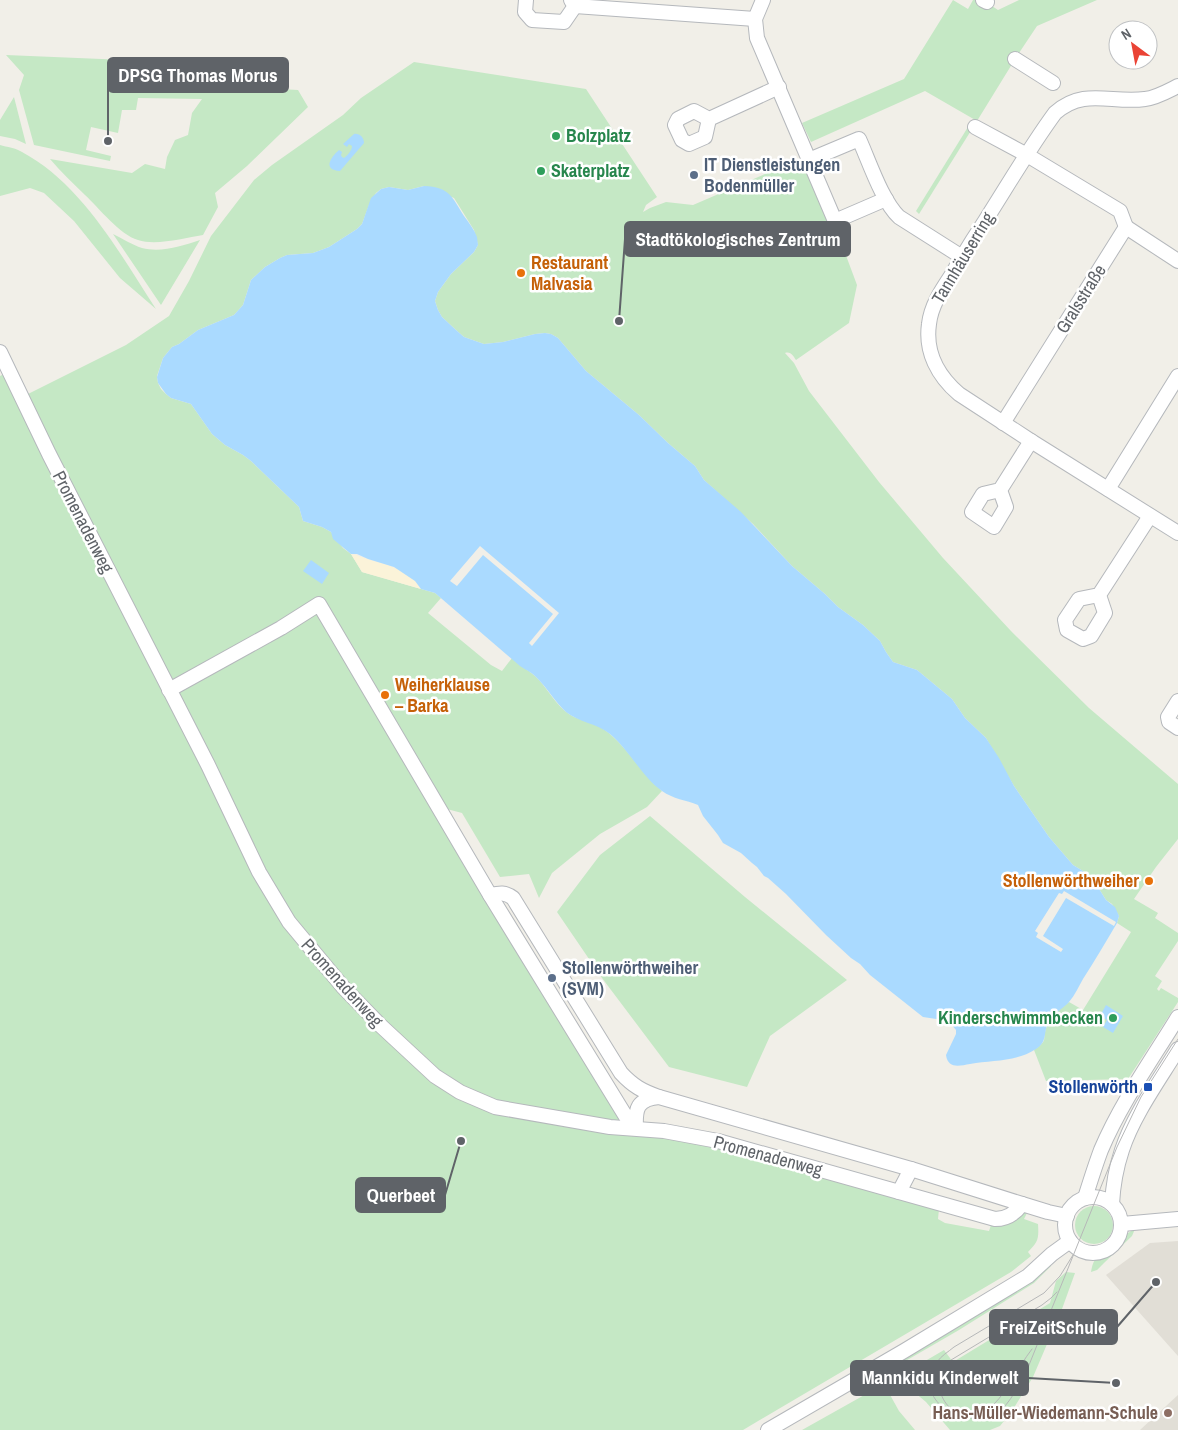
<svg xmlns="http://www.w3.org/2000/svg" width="1178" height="1430" viewBox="0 0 1178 1430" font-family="'Archivo Narrow',sans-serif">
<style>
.education{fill:#e1ded6}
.green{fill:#c5e8c5}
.sand{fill:#fbf3d9}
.water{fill:#aadaff}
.pier{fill:#f1efe8}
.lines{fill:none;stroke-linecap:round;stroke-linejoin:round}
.minor-casing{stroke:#b5b8bc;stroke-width:16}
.minor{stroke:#fff;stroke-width:14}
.tram{stroke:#b6b7b8;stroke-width:1}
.leisure-dot{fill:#2e9e5b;stroke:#fff;stroke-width:2}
.service-dot{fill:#5c6f8a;stroke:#fff;stroke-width:2}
.food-dot{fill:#e8710a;stroke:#fff;stroke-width:2}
.transit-dot{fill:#1a4fb4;stroke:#fff;stroke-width:2}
.education-dot{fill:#8d6e63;stroke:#fff;stroke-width:2}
.labels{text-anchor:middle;stroke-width:5;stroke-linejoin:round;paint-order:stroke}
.leisure-label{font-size:18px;font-weight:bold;fill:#27864d;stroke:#fff;text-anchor:start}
.service-label{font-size:18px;font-weight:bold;fill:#4e5e75;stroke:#fff;text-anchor:start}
.street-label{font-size:18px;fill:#5f6368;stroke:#fff}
.food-label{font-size:18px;font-weight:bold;fill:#c56008;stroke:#fff;text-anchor:start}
.transit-label{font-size:18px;font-weight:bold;fill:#164399;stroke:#fff;text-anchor:end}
.education-label{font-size:18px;font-weight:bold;fill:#785e54;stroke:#fff;text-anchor:end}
.leader{fill:none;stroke:#5f6368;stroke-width:2}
.callout-dot{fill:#5f6368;stroke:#fff;stroke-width:2}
.callout{fill:#5f6368;stroke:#5f6368;stroke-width:2}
.callout-label{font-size:19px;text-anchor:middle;font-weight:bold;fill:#fff}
</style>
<rect width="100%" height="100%" fill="#f1efe8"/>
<g class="education">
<polygon points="1178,1241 1178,1356 1106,1275 1150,1243"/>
<polygon points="1178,1395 1178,1430 1140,1430"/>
</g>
<g class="green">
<polygon points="953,0 968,9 973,0 983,0 998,10 1019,0 1097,0 1037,26 1017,56 977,121 925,91 811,142 802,123 904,79"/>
<path d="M6 55 197 63 209 62 203 81 211 85 298 90 308 107 247 166 215 193 218 207 203 235C184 238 156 246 138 240 120 235 99 208 85 195 73 183 61 172 50 159L132 173 145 164 165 169 167 157 175 140 188 135 192 113 202 99 138 98 136 110H122L118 133 91 127 86 150 111 156 110 161 34 145 19 90 24 75Z"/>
<path d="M414 62 586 89 657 197 646 205 643 212 650 208 666 202 693 205 807 156 835 221 838 234 857 285 849 323 796 360C793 356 791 351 785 353L794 363 809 391 879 482 943 558 1011 631 1089 708 1178 784V839L1156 867 1134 899 1158 913 1155 918 1178 933V941L1155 976 1162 981 1157 989 1159 991 1161 988 1178 998V1002L1128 1079 1046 1081 1034 1050C1050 1039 1041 1040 1047 1026 1051 1015 1060 1009 1069 1002L1083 1010 1131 932 1117 923 1119 916 1112 904 1106 900 1096 884 1083 871 1073 865 1049 837 1014 786 986 738 965 718 952 699 917 670 893 662 886 652 880 641 863 625 838 607 825 594 792 566 753 524 704 480 695 466 668 443 639 415 586 371 558 338 551 334 545 333 535 334 503 342 484 344 464 337 456 330 442 317 438 310 435 301 438 292 451 274 474 252 478 245 474 230 454 198 424 186 408 190 389 187 381 189 376 193 369 205 362 224 357 229 329 247 313 253 287 255 280 258 265 267 251 280 243 305 234 315 198 330 179 344 172 347 163 358 157 376 158 383 161 389 166 394 171 398 191 404 212 434 225 445 243 455 251 461 299 507 303 521 322 527 331 532 343 548 351 554 362 572 435 593 441 598 428 613 491 665 502 671 512 658C520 666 531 671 539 680 549 691 556 705 569 714 574 718 581 719 587 721 595 724 603 728 610 734 630 751 642 774 662 791L647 807 600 834 552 873 539 898 529 874 500 877 462 813 443 808 322 597 314 601 625 1121 677 1137 728 1148 939 1209 938 1219 945 1223 989 1231 992 1222 1022 1209 1028 1211 1024 1219 1038 1224C1039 1239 1038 1242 1028 1252L1031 1256 1011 1272 743 1430H0V376L6 373 20 398 126 345 169 316 189 281 211 236 254 180 272 165 343 115 361 98Z"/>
<polygon points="14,97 26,144 15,139 0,136 0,120"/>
<polygon points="968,127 972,129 919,214 916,211"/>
<path d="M0 145C7 147 16 148 22 152 82 184 120 254 156 309L120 278 74 221 44 193 30 188 0 196Z"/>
<path d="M113 234C122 238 132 245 142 248 161 253 182 246 200 240L161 305Z"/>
<polygon points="650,816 745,897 847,980 770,1036 747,1087 669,1067 602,978 557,912 600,855"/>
<circle cx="1094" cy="1225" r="19"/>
<path d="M1135 1229 1132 1236 1104 1263 1097 1270 1091 1272C1092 1267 1093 1260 1098 1257 1102 1254 1107 1255 1112 1251 1122 1243 1122 1235 1135 1229Z"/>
<polygon points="1050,1261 1051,1266 1034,1283 959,1330 902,1363 905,1357"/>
<polygon points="1066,1272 1075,1273 1062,1309 1033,1377 1012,1411 1000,1426 990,1430 950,1430 926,1402 914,1392 903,1374 944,1350 953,1362 1050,1303 1056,1281"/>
<polygon points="884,1384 899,1411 915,1430 802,1430"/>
</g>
<path class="sand" d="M351 554C358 555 363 558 370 560 388 565 412 571 421 589L362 572Z"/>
<g class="water">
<path d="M354 134C359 133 364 137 364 143L340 171C322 170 331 157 339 150L342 152 341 155 342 157 344 158C348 155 352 150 352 146L349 144 347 147 343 144Z"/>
<path d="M424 186C450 187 452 197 464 216 469 223 474 229 477 237L478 245 474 252 451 274 438 292 435 301 438 310 442 317 456 330 464 337 484 344 503 342 535 334 545 333 551 334 558 338 586 371 639 415 668 443 695 466 704 480 741 512 792 566 825 594 838 607 863 625 880 641 886 652 893 662 917 670 952 699 965 718 986 738 999 758 1014 786 1049 837 1073 865 1083 871 1096 884 1106 900 1115 907 1119 916 1117 923C1106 942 1095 960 1083 979 1079 986 1075 995 1069 1002 1064 1008 1055 1012 1050 1020 1042 1031 1049 1041 1036 1049 1016 1062 992 1060 970 1064 959 1066 948 1069 946 1055L956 1034V1030L951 1024 943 1020 923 1017 870 975 860 964 851 958 826 935 786 894 768 878 764 876 757 867 752 863 741 853 723 843 718 835 703 816 698 805C686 800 673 799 662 791 642 777 630 751 610 734 596 723 578 722 566 712 555 702 548 689 538 679 533 673 526 670 520 666L435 593 421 589 415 581 394 567 368 559 357 554H351L333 539 331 532 322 527 303 521 299 507 251 461 243 455 225 445 212 434 191 404 171 398 166 394 158 383 157 377 163 358 172 347 179 344 198 330 234 315 243 305 251 280 265 267 280 258 287 255 313 253 329 247 357 229 362 224 371 198 381 189 389 187 408 190Z"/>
<polygon points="311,560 329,573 322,584 303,571"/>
<polygon points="1106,1005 1123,1016 1113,1033 1103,1027 1107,1020 1100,1016"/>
</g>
<g class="pier">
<polygon points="480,546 559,613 532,646 529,643 553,614 483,555 457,586 450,581"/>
<polygon points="1064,891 1116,922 1114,926 1066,898 1043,936 1063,949 1061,952 1036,937 1038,933 1035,931 1059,893 1062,894"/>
</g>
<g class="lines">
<defs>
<g id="minor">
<polyline points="526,0 525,12 532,20 564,22 575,6"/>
<polyline points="571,0 575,6 755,19"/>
<polyline points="763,0 755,19 757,38 835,221 886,199"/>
<polyline points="983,0 987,2"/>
<polyline points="1015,59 1053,83"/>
<path d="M1178 86C1168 91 1156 98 1145 99 1112 104 1084 87 1055 113 1030 147 1008 185 985 221 973 239 962 257 951 276 941 291 931 306 929 324 925 352 938 376 959 394L1031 441 1178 533"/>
<polyline points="709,119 694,111 678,119 675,125 682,140 689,144 705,137 709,119 779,87"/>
<polyline points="975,127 1027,155 1120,211 1126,227"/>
<path d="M809 160 859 139C869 161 882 201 899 217L962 257"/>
<path d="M0 352 49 454 208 765 259 872 289 922 343 987 380 1025 435 1076 460 1092 495 1107 610 1127 664 1131 718 1141 995 1219C1007 1219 1015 1214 1022 1204L1048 1212 1067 1216"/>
<polyline points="1003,423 1126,227 1178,261"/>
<polyline points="1108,489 1178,376"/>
<polyline points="1000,490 1006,507 994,527 972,512 983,494 1000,490 1031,441"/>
<polyline points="1099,595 1105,613 1091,636 1083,639 1067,630 1065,620 1079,599 1099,595 1150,516"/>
<polyline points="169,690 281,628 319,604 490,895 628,1120 636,1128"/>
<polyline points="1178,701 1168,717 1169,722 1178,728"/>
<path d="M490 895C500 893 505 892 513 898L621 1073C633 1086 642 1091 659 1097"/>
<path d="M636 1128C635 1109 637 1099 659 1097L911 1169 1022 1204"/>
<polyline points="899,1192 911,1169"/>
<circle cx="1093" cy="1225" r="28"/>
<path d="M1085 1198C1090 1182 1095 1166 1101 1150 1121 1103 1151 1061 1178 1017"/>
<path d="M1112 1204C1113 1185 1116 1168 1122 1150 1133 1116 1159 1080 1178 1049"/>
<polyline points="1122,1224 1178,1219"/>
<polyline points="768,1430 904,1351 1028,1276 1052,1254 1070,1241"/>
</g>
</defs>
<use href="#minor" class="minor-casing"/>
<use href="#minor" class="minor"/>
<g class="tram">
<path d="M1073 1255 1060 1276 1044 1293 954 1347C948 1352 941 1356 937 1362 911 1399 961 1430 997 1414 1011 1402 1019 1385 1027 1370L1117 1147 1141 1097 1178 1039"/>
<path d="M1032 1349C1017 1368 1005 1398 986 1411 957 1430 921 1390 951 1360L1042 1305 1051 1298 1057 1292"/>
</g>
</g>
<g class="leisure-dot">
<circle cx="556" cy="136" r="5"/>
<circle cx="541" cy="171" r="5"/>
<circle cx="1113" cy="1018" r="5"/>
</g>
<g class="service-dot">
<circle cx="694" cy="175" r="5"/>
<circle cx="552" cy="978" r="5"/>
</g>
<g class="food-dot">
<circle cx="521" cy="273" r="5"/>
<circle cx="385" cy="695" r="5"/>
<circle cx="1149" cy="881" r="5"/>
</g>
<rect class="transit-dot" x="1143" y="1082" width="10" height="10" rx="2.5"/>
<circle class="education-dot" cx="1168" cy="1413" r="5"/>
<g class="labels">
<g class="leisure-label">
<text x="566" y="142">Bolzplatz</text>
<text x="551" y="177">Skaterplatz</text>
<text x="1103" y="1024" text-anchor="end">Kinderschwimmbecken</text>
</g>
<g class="service-label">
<text x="704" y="171">IT Dienstleistungen<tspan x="704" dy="21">Bodenmüller</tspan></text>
<text x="562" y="974">Stollenwörthweiher<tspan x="562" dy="21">(SVM)</tspan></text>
</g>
<g class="street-label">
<text transform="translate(963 258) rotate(-59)" y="6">Tannhäuserring</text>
<text transform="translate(1081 299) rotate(-58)" y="6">Gralsstraße</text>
<text transform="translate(83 522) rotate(63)" y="6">Promenadenweg</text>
<text transform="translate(342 983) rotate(48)" y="6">Promenadenweg</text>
<text transform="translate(768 1156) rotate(15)" y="6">Promenadenweg</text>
</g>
<g class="food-label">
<text x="531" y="269">Restaurant<tspan x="531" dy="21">Malvasia</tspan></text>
<text x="395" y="691">Weiherklause<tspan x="395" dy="21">– Barka</tspan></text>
<text x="1139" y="887" text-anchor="end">Stollenwörthweiher</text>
</g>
<g class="transit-label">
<text x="1138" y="1093">Stollenwörth</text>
</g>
<g class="education-label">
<text x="1158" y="1419">Hans-Müller-Wiedemann-Schule</text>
</g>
</g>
<path class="leader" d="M108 141L108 75M619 321L625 239M461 1141L445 1195M1156 1282L1117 1327M1116 1383L1028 1378"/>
<g class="callout-dot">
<circle cx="108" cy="141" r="5"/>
<circle cx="619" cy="321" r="5"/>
<circle cx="461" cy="1141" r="5"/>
<circle cx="1156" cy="1282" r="5"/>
<circle cx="1116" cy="1383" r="5"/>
</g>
<g class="callout">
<rect x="108" y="58" width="180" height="34" rx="5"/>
<rect x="625" y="222" width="225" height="34" rx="5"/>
<rect x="356" y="1178" width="89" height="34" rx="5"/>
<rect x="990" y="1310" width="127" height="34" rx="5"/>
<rect x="851" y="1361" width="177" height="34" rx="5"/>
</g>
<g class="callout-label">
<text x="198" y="82">DPSG Thomas Morus</text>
<text x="738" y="246">Stadtökologisches Zentrum</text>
<text x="401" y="1202">Querbeet</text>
<text x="1053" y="1334">FreiZeitSchule</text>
<text x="940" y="1384">Mannkidu Kinderwelt</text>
</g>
<g transform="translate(1133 45) rotate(328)"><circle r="24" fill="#ffffff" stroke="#bfc1c3"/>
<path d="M0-4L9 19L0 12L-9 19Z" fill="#ea4335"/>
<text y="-8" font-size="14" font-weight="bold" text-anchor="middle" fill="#5f6368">N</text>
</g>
</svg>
